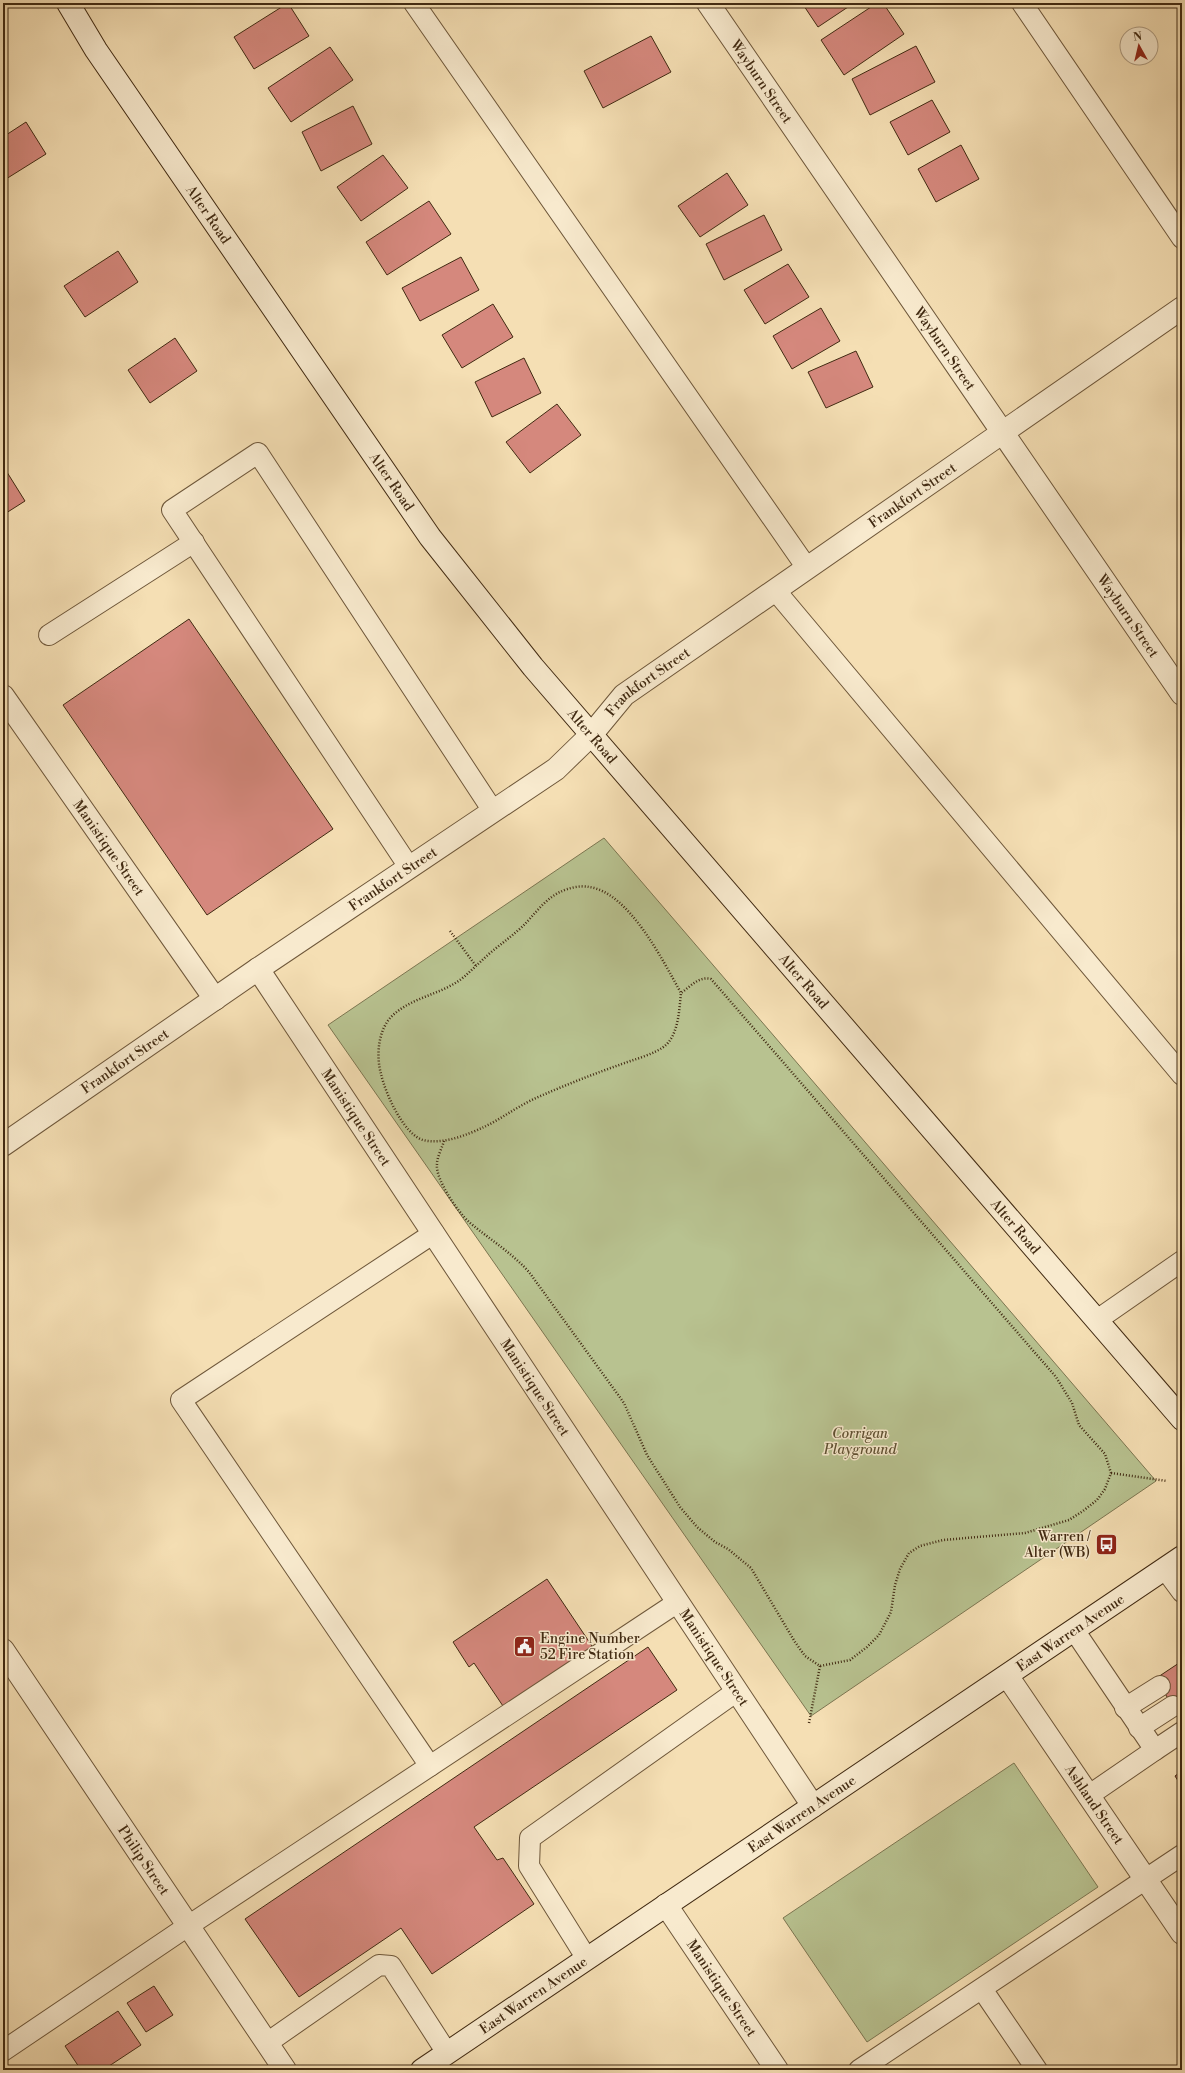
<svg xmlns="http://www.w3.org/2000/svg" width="1185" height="2073" viewBox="0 0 1185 2073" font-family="'Libre Bodoni',serif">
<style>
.green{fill:#b8c290;stroke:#7c7651}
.building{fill:#d5887d;stroke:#412a12}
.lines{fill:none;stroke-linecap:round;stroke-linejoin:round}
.lane-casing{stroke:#6e573a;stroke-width:22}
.street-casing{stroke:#6e573a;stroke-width:24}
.secondary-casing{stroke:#412a12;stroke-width:24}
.path{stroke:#412a12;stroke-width:2.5;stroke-dasharray:1 2;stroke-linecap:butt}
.lane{stroke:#f8eace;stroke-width:20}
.street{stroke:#f8eace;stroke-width:22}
.secondary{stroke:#f8eace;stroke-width:22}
.labels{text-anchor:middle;stroke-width:3;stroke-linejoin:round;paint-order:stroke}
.street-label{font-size:14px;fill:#412a12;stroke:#f8eace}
.park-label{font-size:14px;font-style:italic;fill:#5f5032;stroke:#f8eace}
.poi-label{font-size:14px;fill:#412a12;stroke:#f8eace;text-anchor:end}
</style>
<rect width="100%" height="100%" fill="#f5dfb4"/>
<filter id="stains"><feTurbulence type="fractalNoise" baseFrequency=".005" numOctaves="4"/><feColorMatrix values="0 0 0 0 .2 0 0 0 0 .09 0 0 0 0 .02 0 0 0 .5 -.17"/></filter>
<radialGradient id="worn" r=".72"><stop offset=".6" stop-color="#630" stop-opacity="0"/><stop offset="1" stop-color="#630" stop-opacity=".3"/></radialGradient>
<g class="green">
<polygon points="604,838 1156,1481 811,1716 328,1025"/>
<polygon points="1014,1763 1098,1887 867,2042 783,1918"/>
</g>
<g class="building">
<polygon points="288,3 309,36 254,69 234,37"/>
<polygon points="802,3 854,3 818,27"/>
<polygon points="877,3 883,3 904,34 844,75 821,40"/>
<polygon points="651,36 671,72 603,108 584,71"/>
<polygon points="916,46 935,82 870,115 852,79"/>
<polygon points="330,47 353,80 291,122 268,88"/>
<polygon points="932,100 950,132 908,155 890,122"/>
<polygon points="353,106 372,144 321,171 302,132"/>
<polygon points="26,122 46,154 6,179 3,174 3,137"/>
<polygon points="961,145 979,179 936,202 918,169"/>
<polygon points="383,155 408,188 361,221 337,187"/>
<polygon points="727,173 748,205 700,237 678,206"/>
<polygon points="429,201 451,234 387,275 366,242"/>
<polygon points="764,215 782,250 724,280 706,244"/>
<polygon points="118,251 138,282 85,317 64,286"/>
<polygon points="461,257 479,290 420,321 402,288"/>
<polygon points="788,264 809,297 765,324 744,290"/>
<polygon points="493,304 513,337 462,368 442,335"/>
<polygon points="821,308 840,341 792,369 773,336"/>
<polygon points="175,338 197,371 150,403 128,370"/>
<polygon points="856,351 873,387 826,408 808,372"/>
<polygon points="524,358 541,393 492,417 475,382"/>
<polygon points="557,404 581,435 530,473 506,442"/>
<polygon points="5,469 25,501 3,515 3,470"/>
<polygon points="189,619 333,829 207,915 63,705"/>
<polygon points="547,1579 594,1649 505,1709 474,1663 469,1667 453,1642"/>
<polygon points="648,1647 677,1690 474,1827 497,1860 503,1858 534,1904 432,1974 401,1928 299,1997 245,1919"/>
<polygon points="1182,1661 1182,1719 1155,1679"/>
<polygon points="1182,1771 1182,1787 1175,1776"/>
<polygon points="154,1986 173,2015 146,2032 127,2003"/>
<polygon points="118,2011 141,2045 103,2070 81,2070 65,2046"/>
</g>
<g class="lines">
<defs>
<g id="lane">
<polyline points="414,3 807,568"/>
<polyline points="1022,3 1182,238"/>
<polyline points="775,590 1182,1075"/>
<polyline points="49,635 194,542"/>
<polyline points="409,867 172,510 258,453 493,811"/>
<polyline points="1097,1320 1182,1261"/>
<polyline points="1165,1569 1182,1592"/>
<polyline points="1074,1630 1155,1750 1182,1732"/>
<polyline points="1125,1708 1160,1686"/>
<polyline points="1139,1728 1173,1706"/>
<polyline points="430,1766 181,1400 434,1233"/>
<polyline points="1088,1796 1155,1750"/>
<polyline points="587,1959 529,1866 530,1838 737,1691"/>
<polyline points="982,1989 1037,2070"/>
<polyline points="267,2043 379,1965 391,1966 447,2053"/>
<polyline points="3,2051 188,1926 678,1602"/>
<polyline points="859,2070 1182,1855"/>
</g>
<g id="street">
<path id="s1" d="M708 3 1182 694"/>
<path id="s2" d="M3 696 215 999"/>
<path id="s3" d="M258 969 813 1806"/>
<path id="s4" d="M3 1145 258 969 556 769 591 735 624 695 1182 308"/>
<path id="s5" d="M3 1650 285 2070"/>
<path id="s6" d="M1008 1677 1182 1933"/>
<path id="s7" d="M666 1905 777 2070"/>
</g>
<g id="secondary">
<path id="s8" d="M68 3 96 50 430 537 533 667 1182 1419"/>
<path id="s9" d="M422 2070 1182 1557"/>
</g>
</defs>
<use href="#lane" class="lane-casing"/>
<use href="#street" class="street-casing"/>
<use href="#secondary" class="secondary-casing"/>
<g class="path">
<polyline points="450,931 476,966"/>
<path d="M444 1141C442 1148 437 1157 437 1164 435 1179 458 1212 469 1222 489 1239 511 1252 529 1272L624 1403 647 1455 680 1507 697 1527 715 1542 728 1549 751 1568 795 1642 805 1656 820 1666 850 1660 867 1647 879 1635 891 1612 895 1585 900 1569 909 1553 920 1546 943 1540 1025 1533 1069 1520 1083 1511 1097 1500 1105 1489 1111 1473 1105 1454 1079 1425 1072 1403 1056 1377 711 979C699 976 691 986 681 993 679 1010 679 1032 666 1045 656 1054 632 1060 619 1065 591 1075 563 1086 536 1098 518 1106 501 1119 484 1127 467 1135 442 1145 423 1140 403 1134 385 1092 381 1074 376 1056 378 1031 391 1017 412 996 443 995 465 976 473 969 481 961 490 953 501 944 512 936 523 926 534 915 545 899 560 892 568 888 581 885 589 887 629 892 663 961 681 993"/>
<polyline points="1111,1473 1167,1481"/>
<polyline points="809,1723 820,1666"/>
</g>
<use href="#lane" class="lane"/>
<use href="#street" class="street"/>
<use href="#secondary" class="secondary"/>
</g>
<defs>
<symbol id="bus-square" viewBox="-11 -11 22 22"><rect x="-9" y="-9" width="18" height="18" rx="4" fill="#8f2418" stroke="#f8eace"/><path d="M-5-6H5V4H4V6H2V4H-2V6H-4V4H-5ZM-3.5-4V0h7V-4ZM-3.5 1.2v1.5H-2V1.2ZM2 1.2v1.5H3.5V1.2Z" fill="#fff"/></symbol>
<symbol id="civic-square" viewBox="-11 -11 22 22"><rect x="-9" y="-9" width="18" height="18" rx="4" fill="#8f2418" stroke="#f8eace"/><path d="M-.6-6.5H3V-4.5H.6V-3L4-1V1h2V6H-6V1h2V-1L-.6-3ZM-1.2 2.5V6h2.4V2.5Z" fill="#fff"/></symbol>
</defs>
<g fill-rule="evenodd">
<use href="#bus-square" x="1094" y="1532" width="25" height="25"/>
<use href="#civic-square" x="512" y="1634" width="25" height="25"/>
</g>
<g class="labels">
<g class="street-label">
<text dy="5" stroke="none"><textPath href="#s1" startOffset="95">Wayburn Street</textPath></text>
<text dy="5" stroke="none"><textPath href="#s8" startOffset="254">Alter Road</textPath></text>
<text dy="5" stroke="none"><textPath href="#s1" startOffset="419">Wayburn Street</textPath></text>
<text dy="5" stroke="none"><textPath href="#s8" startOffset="578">Alter Road</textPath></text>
<text dy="5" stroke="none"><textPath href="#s4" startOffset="1120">Frankfort Street</textPath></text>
<text dy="5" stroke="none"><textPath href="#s1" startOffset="743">Wayburn Street</textPath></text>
<text dy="5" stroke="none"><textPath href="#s4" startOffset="796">Frankfort Street</textPath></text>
<text dy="5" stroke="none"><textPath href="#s8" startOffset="902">Alter Road</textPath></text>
<text dy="5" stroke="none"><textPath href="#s2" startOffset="185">Manistique Street</textPath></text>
<text dy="5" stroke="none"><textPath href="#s4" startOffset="472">Frankfort Street</textPath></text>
<text dy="5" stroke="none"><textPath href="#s8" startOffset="1226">Alter Road</textPath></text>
<text dy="5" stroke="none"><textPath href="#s4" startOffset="148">Frankfort Street</textPath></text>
<text dy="5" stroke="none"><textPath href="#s3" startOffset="178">Manistique Street</textPath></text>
<text dy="5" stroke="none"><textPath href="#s8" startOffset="1550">Alter Road</textPath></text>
<text dy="5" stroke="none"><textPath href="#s3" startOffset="502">Manistique Street</textPath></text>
<text dy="5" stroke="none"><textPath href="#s9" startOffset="782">East Warren Avenue</textPath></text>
<text dy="5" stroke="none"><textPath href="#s3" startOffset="826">Manistique Street</textPath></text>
<text dy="5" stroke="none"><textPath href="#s6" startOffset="154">Ashland Street</textPath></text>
<text dy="5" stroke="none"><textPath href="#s9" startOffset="458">East Warren Avenue</textPath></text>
<text dy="5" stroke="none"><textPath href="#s5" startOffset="253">Philip Street</textPath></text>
<text dy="5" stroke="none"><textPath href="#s7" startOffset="100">Manistique Street</textPath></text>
<text dy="5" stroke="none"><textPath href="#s9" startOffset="134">East Warren Avenue</textPath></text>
</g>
<g class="park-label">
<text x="860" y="1438">Corrigan<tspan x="860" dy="16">Playground</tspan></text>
</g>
<g class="poi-label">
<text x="1090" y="1541">Warren /<tspan x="1090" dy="16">Alter (WB)</tspan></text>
<text x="540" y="1643" text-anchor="start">Engine Number<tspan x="540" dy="16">52 Fire Station</tspan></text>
</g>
</g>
<rect width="1185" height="2073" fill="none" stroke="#f5dfb4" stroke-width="16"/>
<rect x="4" y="4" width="1177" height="2065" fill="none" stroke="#412a12" stroke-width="2"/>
<rect x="8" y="8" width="1169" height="2057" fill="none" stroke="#412a12"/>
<g transform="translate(1139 46) rotate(352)"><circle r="19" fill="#f8eace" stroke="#af9d83"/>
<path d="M0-3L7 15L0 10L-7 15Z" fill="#8f2418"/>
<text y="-6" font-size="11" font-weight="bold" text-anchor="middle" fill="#412a12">N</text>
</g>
<rect width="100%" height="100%" filter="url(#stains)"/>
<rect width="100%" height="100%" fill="url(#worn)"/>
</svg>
